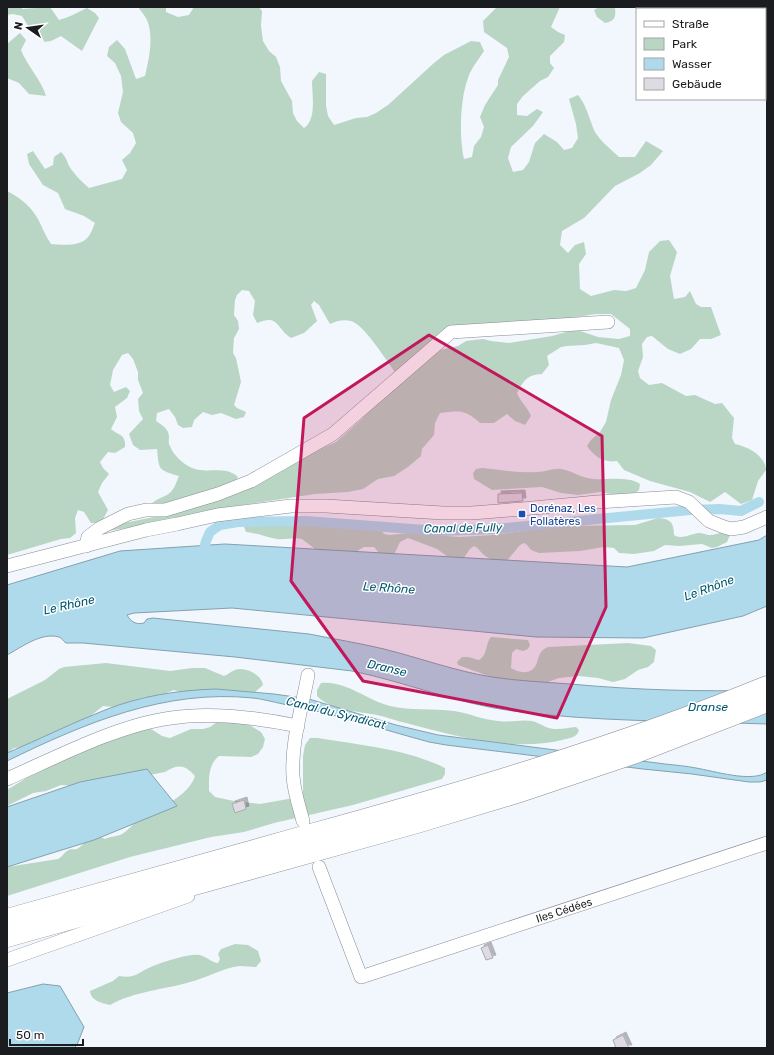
<svg xmlns="http://www.w3.org/2000/svg" width="774" height="1055" viewBox="0 0 774 1055" font-family="Rubik,sans-serif">
<style>
.green{fill:#b9d6c5}
.water{fill:#afdaec;stroke:#83a1ae}
.lines{fill:none;stroke-linecap:round;stroke-linejoin:round}
.canal{stroke:#afdaec;stroke-width:10}
.building{fill:#dedbe2;stroke:#aca9b0;filter:url(#shadow)}
.minor-casing{stroke:#888c92;stroke-width:14}
.highway-casing{stroke:#888c92;stroke-width:21}
.minor{stroke:#fff;stroke-width:13}
.highway{stroke:#fff;stroke-width:20}
.marked{fill:#c2185b;fill-opacity:0.2;stroke:#c2185b;stroke-width:3;stroke-linejoin:round}
.transit-dot{fill:#1a4fb4;stroke:#fff;stroke-width:1.5}
.labels{text-anchor:middle;stroke-width:3;stroke-linejoin:round;paint-order:stroke}
.transit-label{font-size:11px;fill:#164399;stroke:#fff;text-anchor:start}
.street-label{font-size:11px;fill:#1b1c1f;stroke:#fff}
.water-label{font-size:12px;font-style:italic;fill:#005770;stroke:#fff}
</style>
<defs>
<filter id="shadow"><feDropShadow dx="3" dy="-3" stdDeviation="0" flood-color="#0004"/></filter>
</defs>
<rect width="100%" height="100%" fill="#f2f6fd"/>
<g class="green">
<path d="M7 7H22V9L50 7 59 20C70 17 78 12 87 8L95 13 99 18 82 51 61 36 51 41 44 42 33 34 22 16 13 14 7 15Z"/>
<path d="M138 7H166V12L178 17 189 15 194 7H259L262 11 261 26 263 41 269 51 276 57 280 67 281 81 292 101 293 113 297 121 304 128C317 119 312 95 312 81L319 72 326 74V106L328 116 334 125 356 118 367 117 376 113 388 105 434 63 444 55 471 41 480 42 484 51C479 59 471 68 468 78 460 99 459 137 464 159L472 157 474 146 481 137 484 127 480 117 485 105 498 85V80L509 57 507 48 484 32 483 21 497 7H560L551 27 558 32 565 35 564 42 550 56V63L554 68 548 77 540 81 523 96 517 104V115L527 116 537 109 543 112 533 126 511 147 508 158 513 172 523 170 529 162 535 143 544 134 557 142 564 150 572 148 578 138 576 124 569 99 578 95C587 106 589 119 595 132 601 142 611 149 619 157H635L646 141 663 151 651 165 640 173 615 186 584 218 562 231 560 245 568 253 575 245 584 242 586 254 579 264 580 289 591 296 614 290 626 291 636 288 645 270 649 252 660 241 669 240 677 252 670 276 674 299 685 297 690 291 696 304 701 307H711L721 335 711 339H700L691 349 680 354 668 349 652 336 647 337 642 344 643 357 638 371 640 378 649 385 662 383 686 396 695 395 715 404 722 403 734 418 732 438 735 444C748 447 765 455 766 470L758 481 752 500 741 504 725 492 710 502 690 492 650 481 624 470 617 461C603 463 595 457 587 446L591 440 600 432 606 422 611 400 621 375 624 360 619 348 596 343 585 345 567 346 561 347 547 356 549 365 542 374C527 375 524 380 517 393 521 403 527 406 531 416L525 425 515 421 507 414 494 423H480C464 409 460 411 440 413L435 423 434 435 422 449 421 456 408 467 394 476 378 479 363 489 348 492 315 494 203 511 145 525 108 531 109 529 114 525 169 514 336 442 362 419 375 404 423 361 440 350 458 346 466 341 483 339 491 341 509 343 552 336 566 332 577 330 598 337 619 339 630 336V329L611 314H596L437 339 397 375C388 363 364 324 351 321 343 319 337 321 330 324L319 305 314 301 311 305 317 321 304 333 291 338C275 327 279 314 257 323L253 315 255 301 249 291 242 290 237 295 235 300 234 315 238 321 239 329 234 338 233 353 236 358 241 382 234 405 237 408 246 412 244 417 236 419 221 413 212 415 203 412 194 420 192 427 183 428 178 425 175 417 169 409 157 413 156 421C162 425 169 429 169 437 169 440 168 443 170 446 173 454 181 462 188 466 204 476 224 464 238 477L235 482 160 509 152 503C157 499 161 498 167 495 174 491 176 483 179 476 158 470 159 470 157 449L140 450 133 445 129 434 143 419 139 411 138 399 143 393 138 380V372L133 359 128 353 122 355 113 370 110 385 114 392 126 387 130 391 127 398 115 407 117 417 111 429C119 436 126 434 125 447L115 453 108 452 100 462 103 468 109 474 102 483 98 492 108 510 101 523H91L84 512 78 510 75 518 76 533 70 538 61 539 7 555V191C21 198 32 207 39 221 43 229 46 237 51 244 62 245 80 247 88 237 91 234 93 227 95 223L84 216 65 209 58 193 43 185 29 164 27 154 33 151 45 169 53 165 54 157 61 152C68 159 66 162 71 169 76 176 82 182 89 188L122 179 127 170 122 160 130 153 136 143 133 133 121 122 118 113 123 92 121 76 115 63 107 56 109 47 117 40 125 49 136 79 145 76C149 59 154 37 147 20 145 16 141 11 138 7Z"/>
<path d="M599 7H615C616 17 615 21 605 23L597 17 594 10Z"/>
<polygon points="698,7 767,7 767,57 765,57 765,9 699,9"/>
<path d="M20 33 26 40 21 50C27 66 41 79 46 96L29 94 19 83 7 78V44Z"/>
<path d="M482 468C501 470 519 473 537 472 545 472 554 468 561 469 573 471 581 478 593 479 607 480 628 476 640 484L639 490 634 494 621 496 600 492 578 495 561 493 542 487 492 490 474 479 473 473 476 469Z"/>
<path d="M658 518C670 519 674 522 674 535 681 540 690 534 699 533 702 533 705 534 708 535 717 536 719 530 730 535L727 542 717 547 712 548 702 544 679 546 665 545 654 551 634 554 619 553 614 548 604 547 580 551 539 553 531 550 527 545 524 543 520 545 505 563C496 562 487 559 481 552 478 549 478 548 474 546L470 549 463 559H451L437 549 408 538 400 542 392 559H384L374 547H364L347 557 324 556 302 539C295 537 286 540 277 539 266 537 256 533 246 532L244 527 246 524 253 521 361 527C371 525 378 525 384 534L390 535 408 533 460 537 493 535 561 526 635 525Z"/>
<path d="M491 637 528 640 530 645 528 649 523 651 516 649 512 653 511 668C519 673 531 675 536 665 538 660 539 653 543 650 544 649 546 648 548 647L628 643 651 646 656 650 654 662 648 667 638 670 625 679 613 682 598 678 579 676 559 678 537 686 505 682 458 665 457 662 462 657H468L479 660C488 655 485 644 491 637Z"/>
<path d="M106 663 170 671 192 668H205L224 676C228 675 231 671 235 670 245 666 262 675 263 685L254 693H246L230 690 184 693 174 690 159 696 141 698 114 707 103 706 88 718 22 747 14 748 7 753V699L45 680 59 669 64 667Z"/>
<path d="M321 683C347 681 366 700 390 706 411 711 433 708 454 711 469 713 483 720 498 721 510 723 521 719 532 721 537 722 541 725 546 727 555 731 566 728 576 727L579 730C577 738 569 738 562 740 513 752 454 736 406 723 396 721 387 717 377 715 357 711 332 711 317 696V690Z"/>
<path d="M230 713 261 732 265 739 263 747 258 754 251 757 219 756C208 765 209 778 209 791L215 797 234 801 260 804 288 799 301 798 303 795V756L305 745 310 738H318C359 745 407 749 445 768V774L442 779 353 805 274 823 244 832 211 837 130 857 7 896V867L58 859C62 857 64 853 67 851 71 848 73 850 77 849 83 846 89 837 93 833L105 839C110 836 115 837 120 835 127 832 133 824 139 819 158 807 187 799 195 776 185 764 177 764 165 772L88 787 61 785 46 791 33 793 7 806V790L36 772 108 731 151 729 162 736 170 738 191 729H203L210 727Z"/>
<path d="M235 944 248 945 258 951 261 961 256 967C251 967 245 966 240 966 222 968 207 978 190 982 163 990 135 991 110 1005 102 1003 91 1001 90 991L113 981 119 976C136 979 138 972 153 966 165 961 179 957 192 955 206 953 208 962 218 963L220 959 218 954 221 949Z"/>
</g>
<g class="water">
<path d="M767 535V606L743 616 643 638 536 637 232 608 134 613 127 615C131 622 136 625 144 623L147 619 153 618 309 634C334 639 359 643 384 649 420 658 455 671 492 677 518 681 544 682 570 684 636 690 701 692 767 690V724C683 721 597 722 513 711 458 704 406 682 352 671L235 657 83 643H66C63 641 62 638 59 637 41 632 22 647 7 655V585L120 551 225 544 627 567 759 540Z"/>
<path d="M216 689 274 694 309 699 396 725 438 735 665 764C675 765 686 766 696 768 714 771 752 783 767 772V780L760 782H749L692 774 643 769 446 745 429 742C381 729 333 713 283 704 273 702 263 699 253 698 165 689 85 723 7 761V753C40 739 72 723 105 710 140 696 179 690 216 689Z"/>
<polygon points="147,769 177,806 94,840 7,867 7,807 80,782"/>
<polygon points="43,984 60,986 84,1027 77,1045 74,1048 7,1048 7,993"/>
</g>
<g class="lines">
<polyline class="canal" points="202,558 206,541 210,532 220,525 238,522 306,521 439,531 496,529 690,510 720,509 741,511 759,502"/>
</g>
<g class="building">
<polygon points="522,493 523,501 498,503 498,494"/>
<polygon points="244,800 246,809 235,813 232,804"/>
<polygon points="488,945 493,958 486,960 481,948"/>
<polygon points="623,1035 629,1048 616,1048 613,1040"/>
</g>
<g class="lines">
<defs>
<g id="minor">
<polyline points="86,546 88,537 100,528 128,514 146,510 165,510 218,494 251,481 333,434 451,332 608,322"/>
<polyline points="7,566 146,530 177,524 217,515 291,506 326,506 443,513 472,513 522,509 597,502 676,497 689,502 709,521 724,527 731,529 744,527 767,517"/>
<path d="M7 779C57 757 118 725 171 718 210 712 259 718 298 726"/>
<path d="M303 821C299 806 294 792 293 776 291 742 302 708 308 675"/>
<polyline points="319,867 361,977 767,843"/>
<polyline points="7,960 188,896"/>
</g>
<g id="highway">
<path d="M7 919C107 891 207 863 307 835 463 792 617 747 767 686"/>
<polyline points="7,937 417,823 517,793 636,753 767,702"/>
</g>
</defs>
<use href="#minor" class="minor-casing"/>
<use href="#highway" class="highway-casing"/>
<use href="#minor" class="minor"/>
<use href="#highway" class="highway"/>
</g>
<path class="marked" d="M429 335 602 436 606 607 557 718 363 681 291 581 304 418Z"/>
<rect class="transit-dot" x="518" y="510" width="8" height="8" rx="2"/>
<g class="labels">
<g class="transit-label">
<text x="530" y="512">Dorénaz, Les<tspan x="530" dy="13">Follatères</tspan></text>
</g>
<g class="street-label">
<text transform="translate(564 910) rotate(-18)" y="4">Iles Cédées</text>
</g>
<g class="water-label">
<text transform="translate(463 528) rotate(-1)" y="4">Canal de Fully</text>
<text transform="translate(389 588) rotate(4)" y="4">Le Rhône</text>
<text transform="translate(709 588) rotate(-20)" y="4">Le Rhône</text>
<text transform="translate(69 605) rotate(-13)" y="4">Le Rhône</text>
<text transform="translate(387 668) rotate(13)" y="4">Dranse</text>
<text x="708" y="711">Dranse</text>
<text transform="translate(336 713) rotate(14)" y="4">Canal du Syndicat</text>
</g>
</g>
<rect width="774" height="1055" fill="none" stroke="#1b1c1f" stroke-width="16"/>
<rect x="636" y="8" width="130" height="92" fill="#ffffff" stroke="#a4a4a5"/>
<rect x="644" y="21" width="20" height="6" fill="#ffffff" stroke="#a4a4a5"/>
<text x="672" y="28" font-size="12" fill="#1b1c1f">Straße</text>
<rect x="644" y="38" width="20" height="12" fill="#b9d6c5" stroke="#a4a4a5"/>
<text x="672" y="48" font-size="12" fill="#1b1c1f">Park</text>
<rect x="644" y="58" width="20" height="12" fill="#afdaec" stroke="#a4a4a5"/>
<text x="672" y="68" font-size="12" fill="#1b1c1f">Wasser</text>
<rect x="644" y="78" width="20" height="12" fill="#dedbe2" stroke="#a4a4a5"/>
<text x="672" y="88" font-size="12" fill="#1b1c1f">Gebäude</text>
<g transform="translate(28 28) rotate(283)" stroke="#ffffff" stroke-width="3" paint-order="stroke">
<path d="M0-3L7 15L0 10L-7 15Z" fill="#1b1c1f"/>
<text y="-6" font-size="11" font-weight="bold" text-anchor="middle" fill="#1b1c1f">N</text>
</g>
<path d="M10 1039v6h73v-6" fill="none" stroke="#1b1c1f" stroke-width="2"/>
<text x="16" y="1039" font-size="12" fill="#1b1c1f" stroke="#ffffff" stroke-width="3" paint-order="stroke">50 m</text>
</svg>
